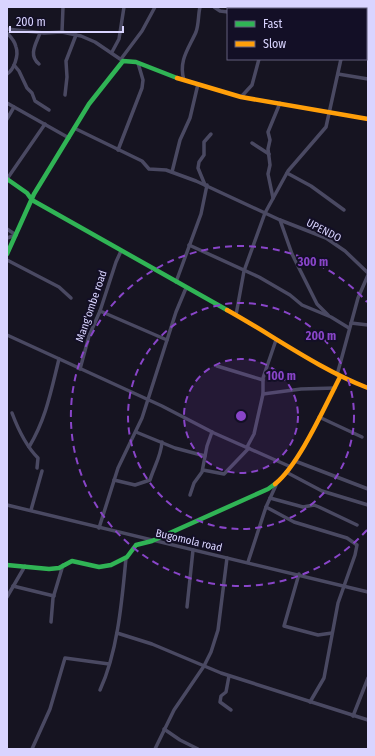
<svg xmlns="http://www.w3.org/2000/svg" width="375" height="756" viewBox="0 0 375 756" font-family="'Fira Sans Condensed',sans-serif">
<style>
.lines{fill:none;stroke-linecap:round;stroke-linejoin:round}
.street{stroke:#4a4962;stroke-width:3.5}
.fast{stroke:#30b455;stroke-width:4.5}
.slow{stroke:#ff9f0a;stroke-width:4.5}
.ring{fill:none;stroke:#8945c9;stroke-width:2;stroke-dasharray:7 5}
.labels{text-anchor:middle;stroke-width:4;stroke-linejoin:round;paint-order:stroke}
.street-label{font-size:11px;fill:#d9d4ff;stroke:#130f26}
.centre{fill:#8945c9;stroke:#130f26;stroke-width:2}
.ring-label{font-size:12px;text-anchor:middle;font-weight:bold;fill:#8945c9;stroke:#130f26;stroke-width:4;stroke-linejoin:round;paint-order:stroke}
</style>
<rect width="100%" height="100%" fill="#161421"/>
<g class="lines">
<g class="street">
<polyline points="214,7 220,11 228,12"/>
<polyline points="264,7 266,9"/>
<polyline points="241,9 242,7"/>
<polyline points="277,9 278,7"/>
<polyline points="350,9 350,7"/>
<polyline points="7,29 44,33 62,32 81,36 95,42 123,61"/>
<polyline points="62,32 63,7"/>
<path d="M7 33C11 37 15 41 16 47 19 55 14 70 7 74"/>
<polyline points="366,38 368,38"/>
<polyline points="112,52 119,39 124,7"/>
<polyline points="121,59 142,31 155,7"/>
<path d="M39 64C28 55 36 44 40 33"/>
<polyline points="14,65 19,71 27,88 32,93 35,101 49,110"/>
<polyline points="338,74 368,79"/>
<path d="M184 80C178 61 189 48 196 32 199 24 198 15 200 7"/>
<polyline points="65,95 67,77 66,61 76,35"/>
<polyline points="241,97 252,85 259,59"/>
<polyline points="7,103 69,138"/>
<polyline points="7,119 14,107"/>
<polyline points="74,128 142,161 149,169 166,170 196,181 280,220 326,238 345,251 368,273"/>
<polyline points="252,143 269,154"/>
<polyline points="118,150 142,88 143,80 138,63"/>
<polyline points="172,172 180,140 190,118 198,84"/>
<polyline points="287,173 311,186 344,210"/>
<polyline points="7,179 45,124"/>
<polyline points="205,185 198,168 199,162 204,155 204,142 211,134"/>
<polyline points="273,198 268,174 270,165 268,149 270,140 268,132 280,103"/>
<polyline points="280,220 292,254 317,304 328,315"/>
<polyline points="7,229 16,235"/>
<polyline points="7,238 16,235"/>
<polyline points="189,245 259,277 290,295 302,305 331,317 349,328"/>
<polyline points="7,260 59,287 71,298"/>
<polyline points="176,282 201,214 207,185"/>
<polyline points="100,311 167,340"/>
<polyline points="236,315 244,271 265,213 288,171 326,127 341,59"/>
<polyline points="351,323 368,325"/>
<polyline points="7,335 162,406 214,433 291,467"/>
<polyline points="217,366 263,380"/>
<polyline points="80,369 89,336 100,311 116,262 121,251"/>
<polyline points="337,375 358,298 368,275"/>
<polyline points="263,394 301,389 335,388"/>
<path d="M12 413C18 429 26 446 38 458L37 468"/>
<polyline points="319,417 362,437"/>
<polyline points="136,432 175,448 205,456"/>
<path d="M29 447C46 419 51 391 59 359"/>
<polyline points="247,447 254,434 263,394 263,378 276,340"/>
<polyline points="295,461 368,489"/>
<polyline points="203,470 224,474 249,448"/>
<polyline points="286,472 322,491 368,505"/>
<path d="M114 480 135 485 150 480C154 467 161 456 162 442"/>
<polyline points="190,495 194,483 202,472 207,446 212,432"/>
<polyline points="270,498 303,507 314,505 319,507 357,525"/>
<polyline points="7,505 368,592"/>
<polyline points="266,507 294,522 347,538 357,545 355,555 338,603 324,678 310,702"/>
<polyline points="31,510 42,471"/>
<polyline points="99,528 118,468 142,418 176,312 186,288"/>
<polyline points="248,562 266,507 277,483"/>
<polyline points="299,574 284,626 318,635 332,633"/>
<polyline points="13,586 54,596"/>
<polyline points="7,597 25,566"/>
<polyline points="187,607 193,550"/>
<polyline points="51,622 53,598 63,565"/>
<polyline points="117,633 152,644 221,673 368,720"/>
<polyline points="229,676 226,692 221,696 220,702 231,710"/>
<path d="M100 690C118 651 122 600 126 558"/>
<polyline points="353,716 368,678"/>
<polyline points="164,729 180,740 198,749"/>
<polyline points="32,749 50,709 65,658 109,664"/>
<polyline points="155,749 174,710 204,666 211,652 218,630 227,558"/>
</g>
<g class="fast">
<polyline points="7,179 27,193 32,200 227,310"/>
<polyline points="7,254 34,194 89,104 123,61 136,62 177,78"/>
<polyline points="7,565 49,569 59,568 72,561 99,567 111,565 127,557 136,545 152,541 268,489 275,484"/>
</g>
<g class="slow">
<polyline points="177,78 241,97 368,119"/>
<path d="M227 310C274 336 317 368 368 388"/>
<path d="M275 484C299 465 325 406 340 377"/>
</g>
</g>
<circle cx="241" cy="416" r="57" fill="#8945c9" fill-opacity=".12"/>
<g class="ring">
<circle cx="241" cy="416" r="57"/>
<circle cx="241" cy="416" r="113"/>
<path d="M367 530A170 170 0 1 1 367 302"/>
</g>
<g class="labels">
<g class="street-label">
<text transform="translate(324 230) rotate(27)" y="4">UPENDO</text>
<text transform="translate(91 306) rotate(-71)" y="4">Mang'ombe road</text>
<text transform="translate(189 540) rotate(13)" y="4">Bugomola road</text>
</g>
</g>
<circle cx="241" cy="416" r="6" class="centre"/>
<g class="ring-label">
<text x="313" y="266">300 m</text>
<text x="321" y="340">200 m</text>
<text x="281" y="380">100 m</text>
</g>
<rect width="375" height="756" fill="none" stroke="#d9d4ff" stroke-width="16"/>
<rect x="227" y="8" width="140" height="52" fill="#130f26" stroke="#625e7d"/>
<rect x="235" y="21" width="20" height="6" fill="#30b455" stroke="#625e7d"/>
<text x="263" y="28" font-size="12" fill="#d9d4ff">Fast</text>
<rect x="235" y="41" width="20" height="6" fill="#ff9f0a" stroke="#625e7d"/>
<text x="263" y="48" font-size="12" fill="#d9d4ff">Slow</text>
<path d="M10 26v6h113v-6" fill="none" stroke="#d9d4ff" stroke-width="2"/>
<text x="16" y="26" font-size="12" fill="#d9d4ff" stroke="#130f26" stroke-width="3" paint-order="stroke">200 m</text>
</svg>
